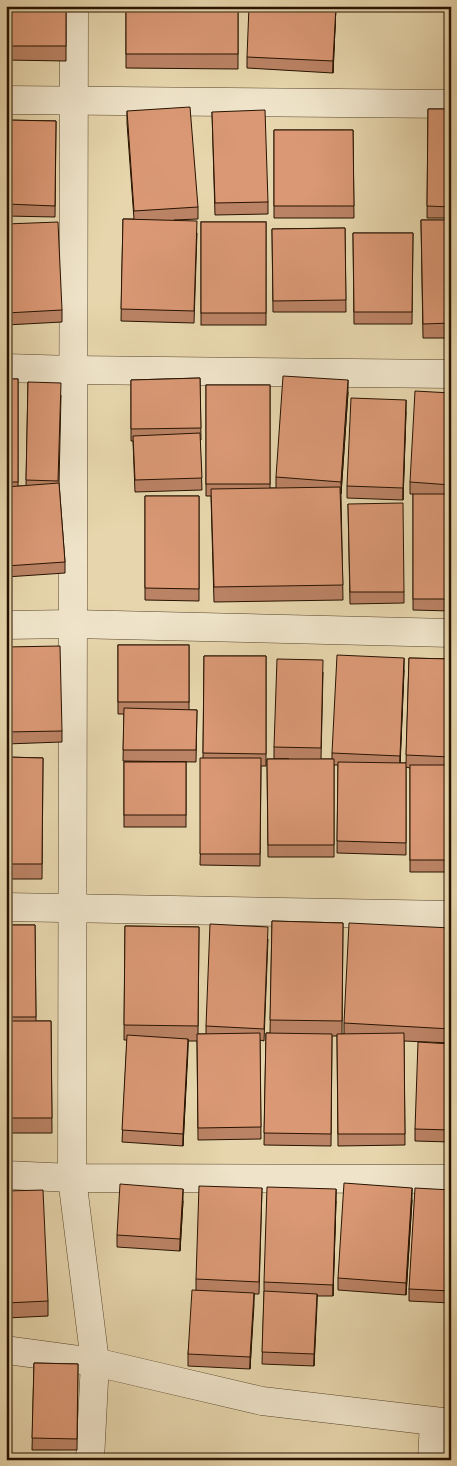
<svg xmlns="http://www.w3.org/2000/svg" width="457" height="1466" viewBox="0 0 457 1466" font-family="Cardo,serif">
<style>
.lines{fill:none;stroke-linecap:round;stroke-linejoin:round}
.minor-casing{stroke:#57442b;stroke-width:29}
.minor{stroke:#efe4ca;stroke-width:28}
.wall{fill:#bb8365;stroke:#271300}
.shaded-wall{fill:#996a52;stroke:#271300}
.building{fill:#da9875;stroke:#271300}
</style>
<rect width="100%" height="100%" fill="#e7d6ad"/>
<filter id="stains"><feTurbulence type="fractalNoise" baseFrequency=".004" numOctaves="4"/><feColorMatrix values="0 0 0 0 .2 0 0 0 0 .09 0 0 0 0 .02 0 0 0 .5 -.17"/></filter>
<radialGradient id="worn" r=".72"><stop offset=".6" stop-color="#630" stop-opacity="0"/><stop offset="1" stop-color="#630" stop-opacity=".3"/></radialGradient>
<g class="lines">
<defs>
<g id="minor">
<polyline points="74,6 72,1178 95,1362 90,1460"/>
<polyline points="6,100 451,104"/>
<polyline points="6,368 73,370 451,374"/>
<polyline points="6,625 72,624 451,633"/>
<polyline points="6,907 451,915"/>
<polyline points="6,1175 72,1178 451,1179"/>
<polyline points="6,1350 95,1362 262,1401 451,1423"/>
<polyline points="432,1460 434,1422"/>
</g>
</defs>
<use href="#minor" class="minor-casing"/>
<use href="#minor" class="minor"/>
</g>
<g class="wall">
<polygon points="6,6 66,6 66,61 6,60"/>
<polygon points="126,6 238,6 238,69 126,68"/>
<polygon points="336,6 333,73 247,68 247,57"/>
<polygon points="428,109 451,109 451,218 427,218"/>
<polygon points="127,111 198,207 198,219 174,220 197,233 194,323 121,321 123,219 134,219 127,123"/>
<polygon points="212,112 268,202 268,214 215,215"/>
<polygon points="6,120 56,121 55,217 6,216"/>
<polygon points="274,130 353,130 354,218 274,218"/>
<polygon points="421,220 451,220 451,338 423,338"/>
<rect x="201" y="222" width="65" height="103"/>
<polygon points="6,224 62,310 62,322 6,325"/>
<polygon points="345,228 346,312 273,312 272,229"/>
<polygon points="353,233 413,233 412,324 354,324"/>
<polygon points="200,378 201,440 200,440 202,490 135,492 133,441 131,441 131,380"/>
<polygon points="6,379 18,379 18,486 26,486 28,382 61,395 59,483 65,562 65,573 6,577"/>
<polygon points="206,385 270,385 270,488 276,488 276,477 348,392 341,494 343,600 214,602 211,496 206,496"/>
<polygon points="451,393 451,611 413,610 413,494 410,494 410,482"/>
<polygon points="406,412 403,500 347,498 347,486"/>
<polygon points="145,496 199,496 199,601 145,600"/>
<polygon points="348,504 404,592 404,603 350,604"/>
<polygon points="118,645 189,645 189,710 197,710 196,762 123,761 124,714 118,714"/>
<polygon points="6,647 62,731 62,742 6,744"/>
<polygon points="204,656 266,656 266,766 261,766 260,866 200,865 203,758"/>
<polygon points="409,658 451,659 451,872 410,872 410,768 406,767 406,855 337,853 338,765 334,765 334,857 268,857 267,759 289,759 274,759 274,747 323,672 321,759 332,759 332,753 404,670 400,763 406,763"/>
<polygon points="6,757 43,758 42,879 6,879"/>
<rect x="124" y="762" width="62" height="65"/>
<polygon points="272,921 343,923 342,1034 344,1034 344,1023 451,928 451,1043 404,1041 405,1145 338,1146 337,1036 332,1036 331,1146 264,1145 266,1033 270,1033"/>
<polygon points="6,925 35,925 36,1021 51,1021 52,1133 6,1133"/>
<polygon points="125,926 199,927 198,1034 206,1034 206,1026 268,939 264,1041 260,1040 261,1139 198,1140 197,1041 188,1041 183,1146 122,1142 127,1040 124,1040"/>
<polygon points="451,1044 451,1142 415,1141 415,1129"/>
<polygon points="262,1188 259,1294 254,1294 250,1369 188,1366 188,1354 196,1290 196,1279"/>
<polygon points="451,1190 451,1303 409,1301 409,1289"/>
<polygon points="6,1191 48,1301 48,1316 6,1318"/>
<polygon points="412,1200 406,1295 338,1290 338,1278"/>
<polygon points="183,1201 180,1251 117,1247 117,1235"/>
<polygon points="336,1201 333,1296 317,1296 314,1366 262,1364 264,1294 264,1282"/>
<polygon points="34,1363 78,1364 77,1450 32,1450"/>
</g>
<g class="shaded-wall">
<polygon points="336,6 333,73 333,61"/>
<polygon points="348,380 348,392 341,494 341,482"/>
<polygon points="406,400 406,412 403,500 403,488"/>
<polygon points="404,658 404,670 400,768 400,756"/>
<polygon points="188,1039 188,1051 183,1146 183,1134"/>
<polygon points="412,1188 412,1200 406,1295 406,1283"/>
<polygon points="183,1189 183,1201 180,1251 180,1239"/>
<polygon points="336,1189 336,1201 333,1296 333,1285"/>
<polygon points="254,1293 254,1305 250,1369 250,1357"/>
<polygon points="317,1294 317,1306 314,1366 314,1354"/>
<polygon points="11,1349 11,1361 6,1448 6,1436"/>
</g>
<g class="building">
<rect x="6" y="6" width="60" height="40"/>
<rect x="126" y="6" width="112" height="48"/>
<polygon points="249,6 336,6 333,61 247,57"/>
<polygon points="190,107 198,207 134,211 127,111"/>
<polygon points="428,109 451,109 451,207 427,206"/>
<polygon points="265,110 268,202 215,203 212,112"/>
<polygon points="6,120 56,121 55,206 6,204"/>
<polygon points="274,130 353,130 354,206 274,206"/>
<polygon points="123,219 197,221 194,311 121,309"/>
<polygon points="421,220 451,220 451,323 423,324"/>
<polygon points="58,222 62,310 6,313 6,224"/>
<rect x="201" y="222" width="65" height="91"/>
<polygon points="345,228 346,300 273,301 272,229"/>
<polygon points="353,233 413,233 412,312 354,312"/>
<polygon points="283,376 348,380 341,482 276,477"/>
<polygon points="200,378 201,428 131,429 131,380"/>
<rect x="6" y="379" width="12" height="103"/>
<polygon points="28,382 61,383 58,481 26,480"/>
<rect x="206" y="385" width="64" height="99"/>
<polygon points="415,391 451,393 451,485 410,482"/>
<polygon points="351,398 406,400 403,488 347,486"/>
<polygon points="200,433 202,478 135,480 133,436"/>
<polygon points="59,483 65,562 6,566 6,487"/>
<polygon points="340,487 343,585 214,587 211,489"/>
<rect x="413" y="494" width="38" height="105"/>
<polygon points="145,496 199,496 199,589 145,588"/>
<polygon points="403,503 404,592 350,592 348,504"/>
<rect x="118" y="645" width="71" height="57"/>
<polygon points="60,646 62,731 6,732 6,647"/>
<polygon points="337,655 404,658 400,756 332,753"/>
<polygon points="204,656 266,656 266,754 203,753"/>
<polygon points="409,658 451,659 451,757 406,755"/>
<polygon points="277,659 323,660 321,748 274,747"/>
<polygon points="124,708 197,710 196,750 123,750"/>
<polygon points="6,757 43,758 42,864 6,864"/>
<polygon points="200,758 261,758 260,854 200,854"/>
<polygon points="267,759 334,759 334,845 268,845"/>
<rect x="124" y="762" width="62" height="53"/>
<polygon points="338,762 406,763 406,843 337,841"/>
<rect x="410" y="765" width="41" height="95"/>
<polygon points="272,921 343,923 342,1021 270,1020"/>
<polygon points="349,923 451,928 451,1029 344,1023"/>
<polygon points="210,924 268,927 264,1029 206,1026"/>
<polygon points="6,925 35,925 36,1017 6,1017"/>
<polygon points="125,926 199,927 198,1026 124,1025"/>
<polygon points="6,1021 51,1021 52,1118 6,1118"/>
<polygon points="260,1033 261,1127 198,1128 197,1034"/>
<polygon points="266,1033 332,1034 331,1134 264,1133"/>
<polygon points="404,1033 405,1134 338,1134 337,1034"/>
<polygon points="127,1035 188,1039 183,1134 122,1130"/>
<polygon points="418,1042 451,1044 451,1130 415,1129"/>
<polygon points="344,1183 412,1188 406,1283 338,1278"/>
<polygon points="120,1184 183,1189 180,1239 117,1235"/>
<polygon points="199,1186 262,1188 259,1282 196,1279"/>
<polygon points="267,1187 336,1189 333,1285 264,1282"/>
<polygon points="415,1188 451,1190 451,1291 409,1289"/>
<polygon points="43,1190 48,1301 6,1303 6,1191"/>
<polygon points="192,1290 254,1293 250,1357 188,1354"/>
<polygon points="264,1291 317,1294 314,1354 262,1352"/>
<polygon points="6,1348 11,1349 6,1436"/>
<polygon points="34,1363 78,1364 77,1439 32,1438"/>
<polygon points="6,1459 43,1460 6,1460"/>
</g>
<rect width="457" height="1466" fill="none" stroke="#e7d6ad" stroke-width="25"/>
<rect x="8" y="8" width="442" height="1451" fill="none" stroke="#271300" stroke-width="2.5"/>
<rect x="12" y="12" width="432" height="1441" fill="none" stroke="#271300"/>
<rect width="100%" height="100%" filter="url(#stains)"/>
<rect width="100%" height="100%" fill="url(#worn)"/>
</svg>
